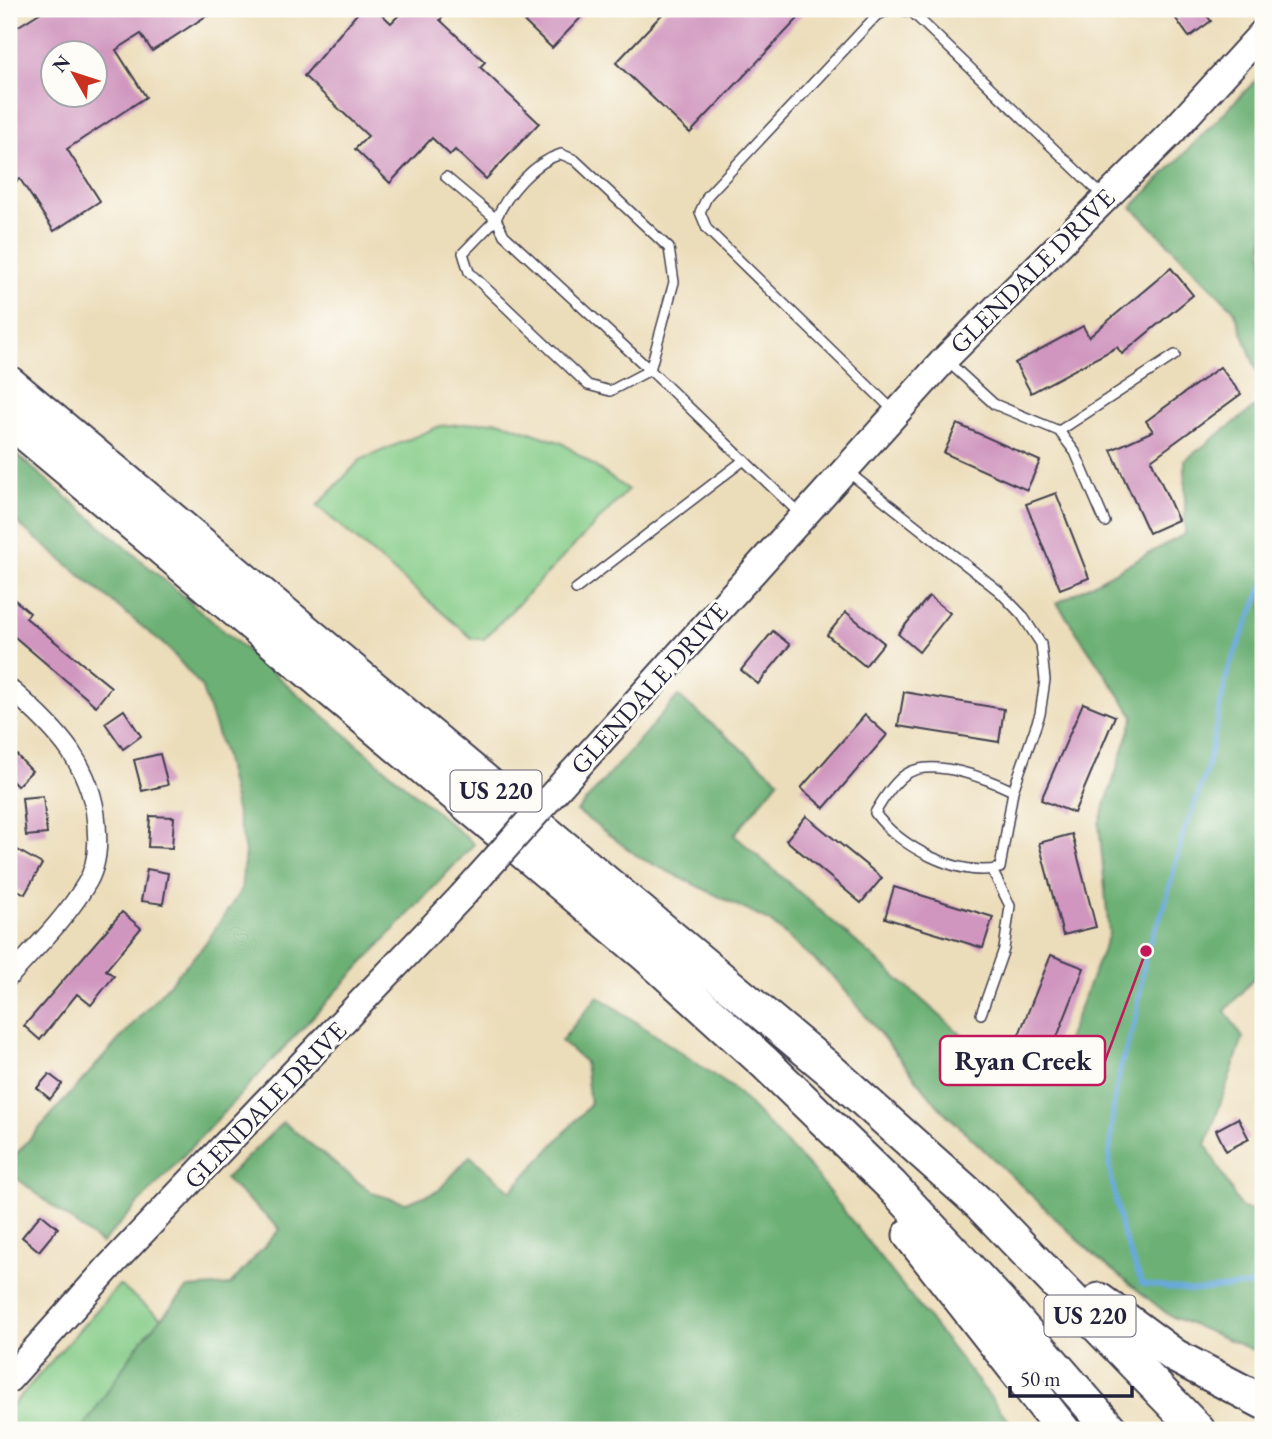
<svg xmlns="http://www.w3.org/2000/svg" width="1272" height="1439" viewBox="0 0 1272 1439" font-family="'EB Garamond',serif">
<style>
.green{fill:#85cc88;stroke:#547762;stroke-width:2}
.forest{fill:#6cb074;stroke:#476958;stroke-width:2}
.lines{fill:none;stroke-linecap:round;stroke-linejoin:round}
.stream{stroke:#68a9dc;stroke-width:5}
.building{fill:#d096bf;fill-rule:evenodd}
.lane-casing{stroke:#403e4e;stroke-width:12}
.street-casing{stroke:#403e4e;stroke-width:21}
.secondary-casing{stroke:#403e4e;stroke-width:30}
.highway-casing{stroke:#403e4e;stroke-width:37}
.lane{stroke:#fff;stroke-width:9}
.street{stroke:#fff;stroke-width:18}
.secondary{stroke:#fff;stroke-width:26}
.highway{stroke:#fff;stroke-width:33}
.secondary-bridge-casing{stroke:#403e4e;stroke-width:30;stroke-linecap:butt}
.secondary-bridge{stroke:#fff;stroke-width:26}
.labels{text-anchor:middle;stroke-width:6;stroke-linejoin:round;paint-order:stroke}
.shield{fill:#fdfcf7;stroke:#646373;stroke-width:2}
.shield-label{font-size:24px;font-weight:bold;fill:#22223b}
.street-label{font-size:26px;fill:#22223b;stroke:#fdfcf7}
.leader{fill:none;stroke:#c2185b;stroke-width:2.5}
.callout-dot{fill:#c2185b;stroke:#fdfcf7;stroke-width:2.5}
.callout{fill:#fdfcf7;stroke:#c2185b;stroke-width:2.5}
.callout-label{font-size:28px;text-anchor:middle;font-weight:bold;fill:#22223b}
</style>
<rect width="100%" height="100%" fill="#fdfcf7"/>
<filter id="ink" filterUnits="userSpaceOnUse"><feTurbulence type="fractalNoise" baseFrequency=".0143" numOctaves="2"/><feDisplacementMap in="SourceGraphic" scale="14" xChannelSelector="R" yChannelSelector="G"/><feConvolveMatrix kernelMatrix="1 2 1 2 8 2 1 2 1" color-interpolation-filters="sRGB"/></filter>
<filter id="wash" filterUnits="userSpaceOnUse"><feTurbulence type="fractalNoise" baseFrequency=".00686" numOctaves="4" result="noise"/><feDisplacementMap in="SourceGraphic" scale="28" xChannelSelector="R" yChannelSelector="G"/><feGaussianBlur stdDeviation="1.57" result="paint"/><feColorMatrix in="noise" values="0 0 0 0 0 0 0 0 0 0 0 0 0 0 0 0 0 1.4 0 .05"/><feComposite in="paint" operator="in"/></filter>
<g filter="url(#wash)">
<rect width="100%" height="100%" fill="#ecddba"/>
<g class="green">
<polygon points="498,421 562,443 628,490 484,639 473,639 317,506 360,460 440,426"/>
<polygon points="119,1285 161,1318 140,1342 82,1430 9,1430 9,1409"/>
</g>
<g class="forest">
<polygon points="1263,73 1263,388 1234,310 1132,207"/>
<polygon points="1263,401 1263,968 1225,1011 1243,1038 1206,1145 1241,1208 1263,1212 1263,1354 1170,1316 1097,1258 939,1107 835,978 769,921 640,858 577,811 678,696 779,780 734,835 970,1042 1053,1075 1109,934 1099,824 1134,717 1057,603 1185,534 1185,460"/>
<polygon points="9,448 474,844 101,1244 9,1172 9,1162 206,943 241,890 245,852 224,754 201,686 169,649 9,516"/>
<polygon points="598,996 734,1089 811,1169 1016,1430 82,1430 140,1342 188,1288 230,1285 280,1229 225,1179 283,1122 372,1193 406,1203 438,1191 470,1156 511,1191 590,1105 585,1062 561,1041"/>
</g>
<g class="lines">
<polyline class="stream" points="1263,586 1228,670 1206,773 1182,838 1165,905 1146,951 1136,1018 1122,1062 1114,1100 1109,1166 1122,1232 1142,1284 1192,1291 1263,1284"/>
</g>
<g id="blocks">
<g class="building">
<path d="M46 9H217L152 51 141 34 116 50 146 97 67 149 100 201 54 231 20 179 9 186V32ZM52 52H94V94H52Z"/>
<polygon points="361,9 376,9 391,23 405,9 450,9 440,20 485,62 480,67 539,123 486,179 455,150 450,155 432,138 390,183 355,149 368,136 304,76"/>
<polygon points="511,9 589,9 552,48"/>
<polygon points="667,9 807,9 690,133 616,63"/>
<polygon points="1169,9 1202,9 1211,21 1189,37"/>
<polygon points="1171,268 1193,295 1122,354 1117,347 1031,393 1015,363 1083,326 1089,337"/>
<polygon points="1220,367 1241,394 1151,460 1178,520 1149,533 1111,450 1153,431 1146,421"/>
<polygon points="957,424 1040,461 1027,490 944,453"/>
<polygon points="1056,493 1089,578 1060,589 1026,504"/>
<polygon points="9,595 30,613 26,618 111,687 96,706 9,632"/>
<polygon points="929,596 950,613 919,652 898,634"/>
<polygon points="846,612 884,643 865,666 827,635"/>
<polygon points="773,631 790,645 758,684 741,670"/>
<polygon points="904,692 1004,709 999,742 898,726"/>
<polygon points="1083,703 1115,716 1074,813 1041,800"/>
<polygon points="124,710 141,736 123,749 105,723"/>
<polygon points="865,715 887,735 824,808 801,788"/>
<polygon points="9,747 32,771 17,786 9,778"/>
<polygon points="160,754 168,785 142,791 134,760"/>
<polygon points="43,796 47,834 26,836 22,798"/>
<polygon points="150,816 174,817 172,848 148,847"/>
<polygon points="806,816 882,878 861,903 786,840"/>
<polygon points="1072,834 1096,927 1063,935 1039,843"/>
<polygon points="14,848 42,864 25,894 9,885 9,857"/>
<polygon points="147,869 168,873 163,904 141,901"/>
<polygon points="894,887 993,917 983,948 885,918"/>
<polygon points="122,912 141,928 106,970 114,976 91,1005 77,994 40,1040 24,1026"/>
<polygon points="1051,955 1084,968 1050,1055 1016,1042"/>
<polygon points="49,1074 62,1084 50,1099 37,1088"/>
<polygon points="1238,1118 1249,1139 1226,1151 1216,1130"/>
<polygon points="41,1214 58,1228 39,1251 22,1237"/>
</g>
</g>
</g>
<g filter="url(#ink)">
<use href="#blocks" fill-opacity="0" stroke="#403e4e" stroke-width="2"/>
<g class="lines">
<defs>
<g id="lane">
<polyline points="891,9 876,16 708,195 700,212 707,229 895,412"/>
<polyline points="897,9 913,13 1104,197"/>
<path d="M446 177 496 219 463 253 469 272 588 385 610 391 650 370 504 235 496 219C507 194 534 162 561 154L575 160 669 248 674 282 650 370 800 514"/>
<polyline points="946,360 994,404 1059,431 1175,355"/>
<polyline points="1059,431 1075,452 1105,522"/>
<path d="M848 472 999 591 1022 615 1041 644 1045 680 1040 714 1013 791 1000 868C960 878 899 847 875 813 883 799 893 783 906 774 933 757 988 779 1013 791"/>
<polyline points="576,589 744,460"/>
<polyline points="981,1014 1004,949 1010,906 992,870"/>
</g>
<path id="street" d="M9 688C57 729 96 768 97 834 98 851 95 871 85 886 65 919 35 948 9 977"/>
<g id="secondary">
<polyline points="572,773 945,359 1171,133 1263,32"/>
<polyline points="9,1379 109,1267 462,896"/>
</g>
<g id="highway">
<polyline points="9,383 829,1069 980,1204 1198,1430"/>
<polyline points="9,420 646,955 765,1063 891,1185 1000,1302 1111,1430"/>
<polyline points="910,1235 1063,1430"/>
<polyline points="1099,1300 1175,1356 1263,1402"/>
</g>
</defs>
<use href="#lane" class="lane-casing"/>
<use href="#street" class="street-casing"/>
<use href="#secondary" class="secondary-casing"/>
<use href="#highway" class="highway-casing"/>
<use href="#lane" class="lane"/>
<use href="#street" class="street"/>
<use href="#secondary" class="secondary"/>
<use href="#highway" class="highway"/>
<defs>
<polyline id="secondary-bridge" points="462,896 572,773"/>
</defs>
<use href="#secondary-bridge" class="secondary-bridge-casing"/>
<use href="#secondary-bridge" class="secondary-bridge"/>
</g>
</g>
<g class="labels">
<g class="shield">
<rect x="450.5" y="770.5" width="91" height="41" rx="5"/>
<rect x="1044.5" y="1295.5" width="91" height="41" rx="5"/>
</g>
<g class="shield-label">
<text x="496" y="799">US 220</text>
<text x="1090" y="1324">US 220</text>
</g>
<g class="street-label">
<text transform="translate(1032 271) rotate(-45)" y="9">GLENDALE DRIVE</text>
<text transform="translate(649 688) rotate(-48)" y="9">GLENDALE DRIVE</text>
<text transform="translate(265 1105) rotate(-46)" y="9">GLENDALE DRIVE</text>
</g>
</g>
<path class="leader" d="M1146 951L1105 1061"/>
<circle class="callout-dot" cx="1146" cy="951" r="7"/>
<rect class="callout" x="940" y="1036" width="165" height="49" rx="7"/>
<g class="callout-label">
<text x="1023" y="1070">Ryan Creek</text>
</g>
<rect width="1272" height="1439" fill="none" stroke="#fdfcf7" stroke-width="35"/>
<g transform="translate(74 74) rotate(309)"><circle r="33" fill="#fdfcf7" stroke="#a5a5ac" stroke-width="2"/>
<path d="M0-5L12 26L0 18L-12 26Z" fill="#c8321e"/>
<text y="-10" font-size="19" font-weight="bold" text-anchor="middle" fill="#22223b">N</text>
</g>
<path d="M1010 1386v10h122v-10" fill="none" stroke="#22223b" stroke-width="3.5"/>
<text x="1020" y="1386" font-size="21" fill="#22223b" stroke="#fdfcf7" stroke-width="5" paint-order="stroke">50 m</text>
</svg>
